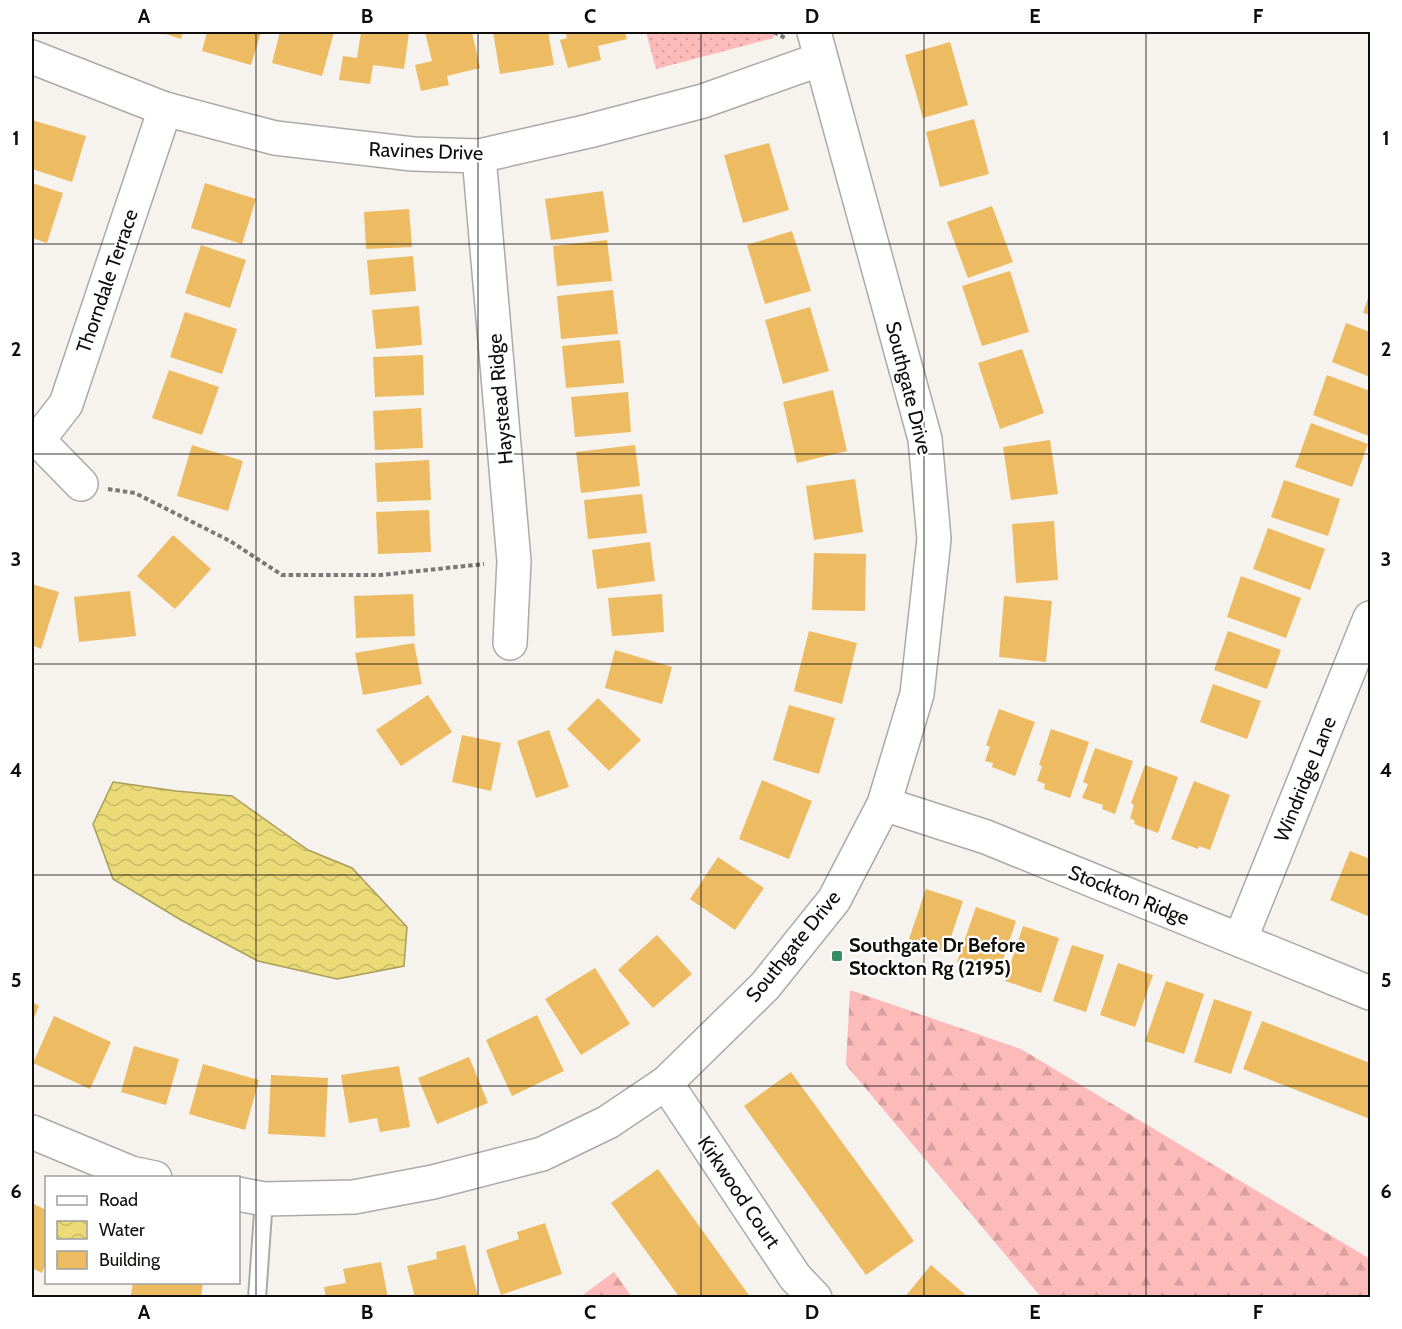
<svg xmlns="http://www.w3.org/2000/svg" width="1402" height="1329" viewBox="0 0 1402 1329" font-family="Cabin,sans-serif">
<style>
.forest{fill:url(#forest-firs)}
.park{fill:url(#park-dots)}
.water{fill:url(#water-waves);stroke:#a99e58;stroke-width:1.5}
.building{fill:#edbc62}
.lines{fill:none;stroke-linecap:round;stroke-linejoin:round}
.lane-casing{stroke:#ada9a6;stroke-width:20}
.street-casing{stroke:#ada9a6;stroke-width:36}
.secondary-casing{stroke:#ada9a6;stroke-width:36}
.path{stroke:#7a7876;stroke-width:4;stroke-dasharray:4.5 3;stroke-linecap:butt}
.lane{stroke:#fff;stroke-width:16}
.street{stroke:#fff;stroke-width:33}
.secondary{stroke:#fff;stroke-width:33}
.grid{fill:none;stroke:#0f0e0d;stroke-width:1.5;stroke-opacity:0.55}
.poi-dot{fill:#338e65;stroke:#fff;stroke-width:2}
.labels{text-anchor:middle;stroke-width:4.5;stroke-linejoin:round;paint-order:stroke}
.street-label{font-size:20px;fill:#0f0e0d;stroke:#fff}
.poi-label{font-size:20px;font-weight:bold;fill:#0f0e0d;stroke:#fff;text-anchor:start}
.neatline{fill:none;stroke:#0f0e0d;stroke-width:2}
.grid-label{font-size:20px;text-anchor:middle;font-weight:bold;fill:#0f0e0d}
</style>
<defs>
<pattern id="forest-firs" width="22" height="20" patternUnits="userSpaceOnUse" patternTransform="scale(1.5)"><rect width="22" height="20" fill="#fcbbb9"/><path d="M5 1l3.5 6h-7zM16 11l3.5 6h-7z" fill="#d7a09e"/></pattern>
<pattern id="park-dots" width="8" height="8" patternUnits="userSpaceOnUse" patternTransform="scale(1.5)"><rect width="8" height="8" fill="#fcbbb9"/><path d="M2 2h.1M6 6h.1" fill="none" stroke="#d7a09e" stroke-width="1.8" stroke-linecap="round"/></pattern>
<pattern id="water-waves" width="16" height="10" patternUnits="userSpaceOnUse" patternTransform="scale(1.5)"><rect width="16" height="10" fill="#ebdb78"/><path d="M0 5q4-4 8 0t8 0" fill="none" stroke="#c8bb67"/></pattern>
</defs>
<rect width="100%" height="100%" fill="#f6f2ee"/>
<g class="forest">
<polygon points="850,990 1021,1049 1370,1259 1370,1297 1041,1297 846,1065"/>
<polygon points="614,1272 632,1297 580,1297"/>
</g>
<polygon class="park" points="646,32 777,32 773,38 656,69"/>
<polygon class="water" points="113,782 176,791 232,796 308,850 352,868 407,927 404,966 337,979 258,961 181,920 113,879 93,824"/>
<g class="building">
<polygon points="160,32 183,32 181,39"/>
<polygon points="207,32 261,32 251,65 202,51"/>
<polygon points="280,32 334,32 322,76 272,63"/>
<polygon points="361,32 409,32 404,69 373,65 370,84 339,80 343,56 357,58"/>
<polygon points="425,32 472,32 480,68 447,76 449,85 421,91 415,65 432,61"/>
<polygon points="493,32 548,32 554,65 500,74"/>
<polygon points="565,32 625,32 627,39 598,46 601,60 568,68 560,40 567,38"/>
<polygon points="950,42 968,105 923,118 905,55"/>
<polygon points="974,119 989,174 940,187 926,132"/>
<polygon points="32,120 86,136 72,182 32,169"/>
<polygon points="769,143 789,210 743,223 724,155"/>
<polygon points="32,183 63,193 47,243 32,238"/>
<polygon points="205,183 256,199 242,244 191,228"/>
<polygon points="603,191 609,232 551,240 545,199"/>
<polygon points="992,206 1013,262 968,278 947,222"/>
<polygon points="409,209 412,247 366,249 364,212"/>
<polygon points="792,231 811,291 765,304 747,245"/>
<polygon points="607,240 612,281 557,286 553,246"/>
<polygon points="201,245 246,260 230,308 185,293"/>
<polygon points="413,256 416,291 370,295 367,260"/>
<polygon points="1010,271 1029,332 982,346 962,286"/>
<polygon points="613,290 618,334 561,339 557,296"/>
<polygon points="1370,292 1370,315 1363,313"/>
<polygon points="419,306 422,345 376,349 372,310"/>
<polygon points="810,307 829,371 783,384 765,320"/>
<polygon points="185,312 237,329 222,374 170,357"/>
<polygon points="1346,323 1370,332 1370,377 1332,362"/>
<polygon points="620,340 624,383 566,388 562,346"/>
<polygon points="1022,349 1044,413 1000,429 978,363"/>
<polygon points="423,355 424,395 375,397 373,357"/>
<polygon points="169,370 219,387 202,435 152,418"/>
<polygon points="1327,375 1370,391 1369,436 1313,415"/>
<polygon points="833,390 847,451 797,463 783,402"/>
<polygon points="628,392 631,432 575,437 571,397"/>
<polygon points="421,408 423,448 375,450 373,411"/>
<polygon points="1311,423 1368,444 1352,487 1295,467"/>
<polygon points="1050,440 1058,494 1011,500 1003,447"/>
<polygon points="192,445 243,461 228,511 177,496"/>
<polygon points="635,445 640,486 581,493 576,452"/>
<polygon points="429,460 431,500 377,502 375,463"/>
<polygon points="855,479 863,532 814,540 806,486"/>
<polygon points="1284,480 1340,499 1328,536 1271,517"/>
<polygon points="642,494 647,533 588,539 584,500"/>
<polygon points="429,510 431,552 378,554 376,512"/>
<polygon points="1054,521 1058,580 1016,583 1012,524"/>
<polygon points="1268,528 1325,549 1310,590 1253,569"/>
<polygon points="173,535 211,569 175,609 137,576"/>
<polygon points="650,542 655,581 597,589 592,550"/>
<polygon points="814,553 866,554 865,611 812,610"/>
<polygon points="1241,576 1301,598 1286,638 1227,617"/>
<polygon points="32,584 59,592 41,649 32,645"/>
<polygon points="130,591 136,636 79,642 74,597"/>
<polygon points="413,594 415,636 356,638 354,596"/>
<polygon points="662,594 664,632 612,636 608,598"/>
<polygon points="1004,596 1052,601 1046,662 999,657"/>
<polygon points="809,631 857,643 842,704 794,691"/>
<polygon points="1228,631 1281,650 1267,689 1214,670"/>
<polygon points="414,643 422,684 363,695 355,653"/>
<polygon points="615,650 672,667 662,704 605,688"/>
<polygon points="1213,684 1261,701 1247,739 1200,722"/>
<polygon points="428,695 452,732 401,766 376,730"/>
<polygon points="598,698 641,740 609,771 567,729"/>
<polygon points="789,705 835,718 819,774 773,760"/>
<polygon points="999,709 1035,722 1015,776 992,767 993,763 985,761 990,747 986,745"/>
<polygon points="1051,729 1089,742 1070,798 1044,789 1045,784 1037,781 1042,766 1039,765"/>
<polygon points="549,730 569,787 536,798 517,741"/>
<polygon points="462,735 501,743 491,791 452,782"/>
<polygon points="1095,748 1133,761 1115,814 1102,809 1103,805 1082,798 1088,784 1083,782"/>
<polygon points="1145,765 1178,777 1158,833 1134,824 1135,821 1130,818 1134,805 1131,803"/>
<polygon points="762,780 812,801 789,859 739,839"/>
<polygon points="1194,781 1230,795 1210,850 1199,846 1198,849 1171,839"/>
<polygon points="1350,851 1370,859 1370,917 1330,900"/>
<polygon points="718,857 764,888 735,930 690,899"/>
<polygon points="926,889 963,901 946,952 909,939"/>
<polygon points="976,907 1016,921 998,975 957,962"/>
<polygon points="1023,926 1059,938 1041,993 1005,981"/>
<polygon points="657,935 692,974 653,1008 618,970"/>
<polygon points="1072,945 1104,955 1086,1012 1053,1001"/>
<polygon points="1118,963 1153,975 1135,1027 1100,1015"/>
<polygon points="595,968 630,1024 581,1055 545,999"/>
<polygon points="1166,981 1204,994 1184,1054 1145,1041"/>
<polygon points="1214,999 1252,1012 1231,1074 1194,1062"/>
<polygon points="32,1002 39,1006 32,1023"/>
<polygon points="537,1015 564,1071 512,1096 486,1040"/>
<polygon points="54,1016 111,1042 90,1089 33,1063"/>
<polygon points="1262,1021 1370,1063 1370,1119 1243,1069"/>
<polygon points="134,1046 179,1059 166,1105 121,1092"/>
<polygon points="469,1057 488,1103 437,1124 418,1078"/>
<polygon points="203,1064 259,1080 245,1130 189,1114"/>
<polygon points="399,1066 410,1127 380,1132 377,1118 349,1123 341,1075"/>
<polygon points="791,1072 914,1241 866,1275 744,1106"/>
<polygon points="271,1075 328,1078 325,1137 268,1134"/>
<polygon points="658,1169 751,1298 680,1298 611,1203"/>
<polygon points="32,1203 46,1210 46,1263 42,1273 32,1268"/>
<polygon points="545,1223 562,1274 501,1295 486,1250 519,1239 517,1232"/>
<polygon points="465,1245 478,1298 415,1298 407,1266 437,1259 436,1252"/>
<polygon points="381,1262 388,1298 326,1298 324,1287 346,1283 343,1269"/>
<polygon points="931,1265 969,1298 904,1298"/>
<polygon points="133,1282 203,1282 201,1298 145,1298 131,1295"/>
</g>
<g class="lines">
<defs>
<polyline id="lane" points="257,1298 264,1199"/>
<g id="street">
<polyline points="32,57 165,109 275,138 413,154 479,156 589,131 703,101 821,59"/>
<polyline points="479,156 514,561 510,643"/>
<polyline points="32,440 38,440 66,404 165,109"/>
<polyline points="38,440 81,484"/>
<polyline points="884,804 986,837 1370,993"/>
<polyline points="1240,940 1370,618"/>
<polyline points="666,1083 795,1277 815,1298"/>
</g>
<g id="secondary">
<polyline points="32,1132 131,1173 155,1178"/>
<polyline points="238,1194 264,1199 354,1197 433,1182 542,1154 608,1122 666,1083 765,986 834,900 884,804 917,694 934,539 925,439 814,32"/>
</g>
</defs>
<use href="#lane" class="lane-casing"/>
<use href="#street" class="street-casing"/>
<use href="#secondary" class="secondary-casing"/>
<g class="path">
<polyline points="774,32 785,38"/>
<polyline points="108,489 135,493 230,541 282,575 381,575 484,564"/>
</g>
<use href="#lane" class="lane"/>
<use href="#street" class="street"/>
<use href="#secondary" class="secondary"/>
</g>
<path class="grid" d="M256 32V1298M478 32V1298M701 32V1298M924 32V1298M1146 32V1298M32 244H1370M32 454H1370M32 664H1370M32 875H1370M32 1086H1370"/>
<rect class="poi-dot" x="831" y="950" width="12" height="12" rx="3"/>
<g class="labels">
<g class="street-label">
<text transform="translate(426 151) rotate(2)" y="7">Ravines Drive</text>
<text transform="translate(107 281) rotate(-71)" y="7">Thorndale Terrace</text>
<text transform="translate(909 388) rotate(76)" y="7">Southgate Drive</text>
<text transform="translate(500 399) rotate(-95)" y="7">Haystead Ridge</text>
<text transform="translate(1305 779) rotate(-68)" y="7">Windridge Lane</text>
<text transform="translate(1129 895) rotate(22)" y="7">Stockton Ridge</text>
<text transform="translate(793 946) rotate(-51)" y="7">Southgate Drive</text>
<text transform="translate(739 1192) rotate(56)" y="7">Kirkwood Court</text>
</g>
<g class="poi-label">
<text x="849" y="952">Southgate Dr Before<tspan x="849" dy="23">Stockton Rg (2195)</tspan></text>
</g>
</g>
<rect width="1402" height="1329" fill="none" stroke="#ffffff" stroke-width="66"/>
<rect x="45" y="1176" width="195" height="108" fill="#ffffff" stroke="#9f9f9e" stroke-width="1.5"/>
<rect x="57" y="1196" width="30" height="9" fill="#ffffff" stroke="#9f9f9e" stroke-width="1.5"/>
<text x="99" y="1206" font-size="18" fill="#0f0e0d">Road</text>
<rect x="57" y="1221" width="30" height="18" fill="url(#water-waves)" stroke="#9f9f9e" stroke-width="1.5"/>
<text x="99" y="1236" font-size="18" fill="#0f0e0d">Water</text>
<rect x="57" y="1251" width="30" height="18" fill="#edbc62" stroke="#9f9f9e" stroke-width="1.5"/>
<text x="99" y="1266" font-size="18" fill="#0f0e0d">Building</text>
<rect x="33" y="33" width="1336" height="1263" class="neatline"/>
<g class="grid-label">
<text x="144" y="23">A</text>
<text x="367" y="23">B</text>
<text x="590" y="23">C</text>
<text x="812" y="23">D</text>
<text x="1035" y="23">E</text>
<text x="1258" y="23">F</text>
<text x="16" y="145">1</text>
<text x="1386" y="145">1</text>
<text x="16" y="356">2</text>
<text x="1386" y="356">2</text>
<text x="16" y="566">3</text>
<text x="1386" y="566">3</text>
<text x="16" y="777">4</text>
<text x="1386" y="777">4</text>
<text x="16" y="987">5</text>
<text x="1386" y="987">5</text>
<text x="16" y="1198">6</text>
<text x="1386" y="1198">6</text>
<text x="144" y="1319">A</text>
<text x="367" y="1319">B</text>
<text x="590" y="1319">C</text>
<text x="812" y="1319">D</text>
<text x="1035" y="1319">E</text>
<text x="1258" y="1319">F</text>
</g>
</svg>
